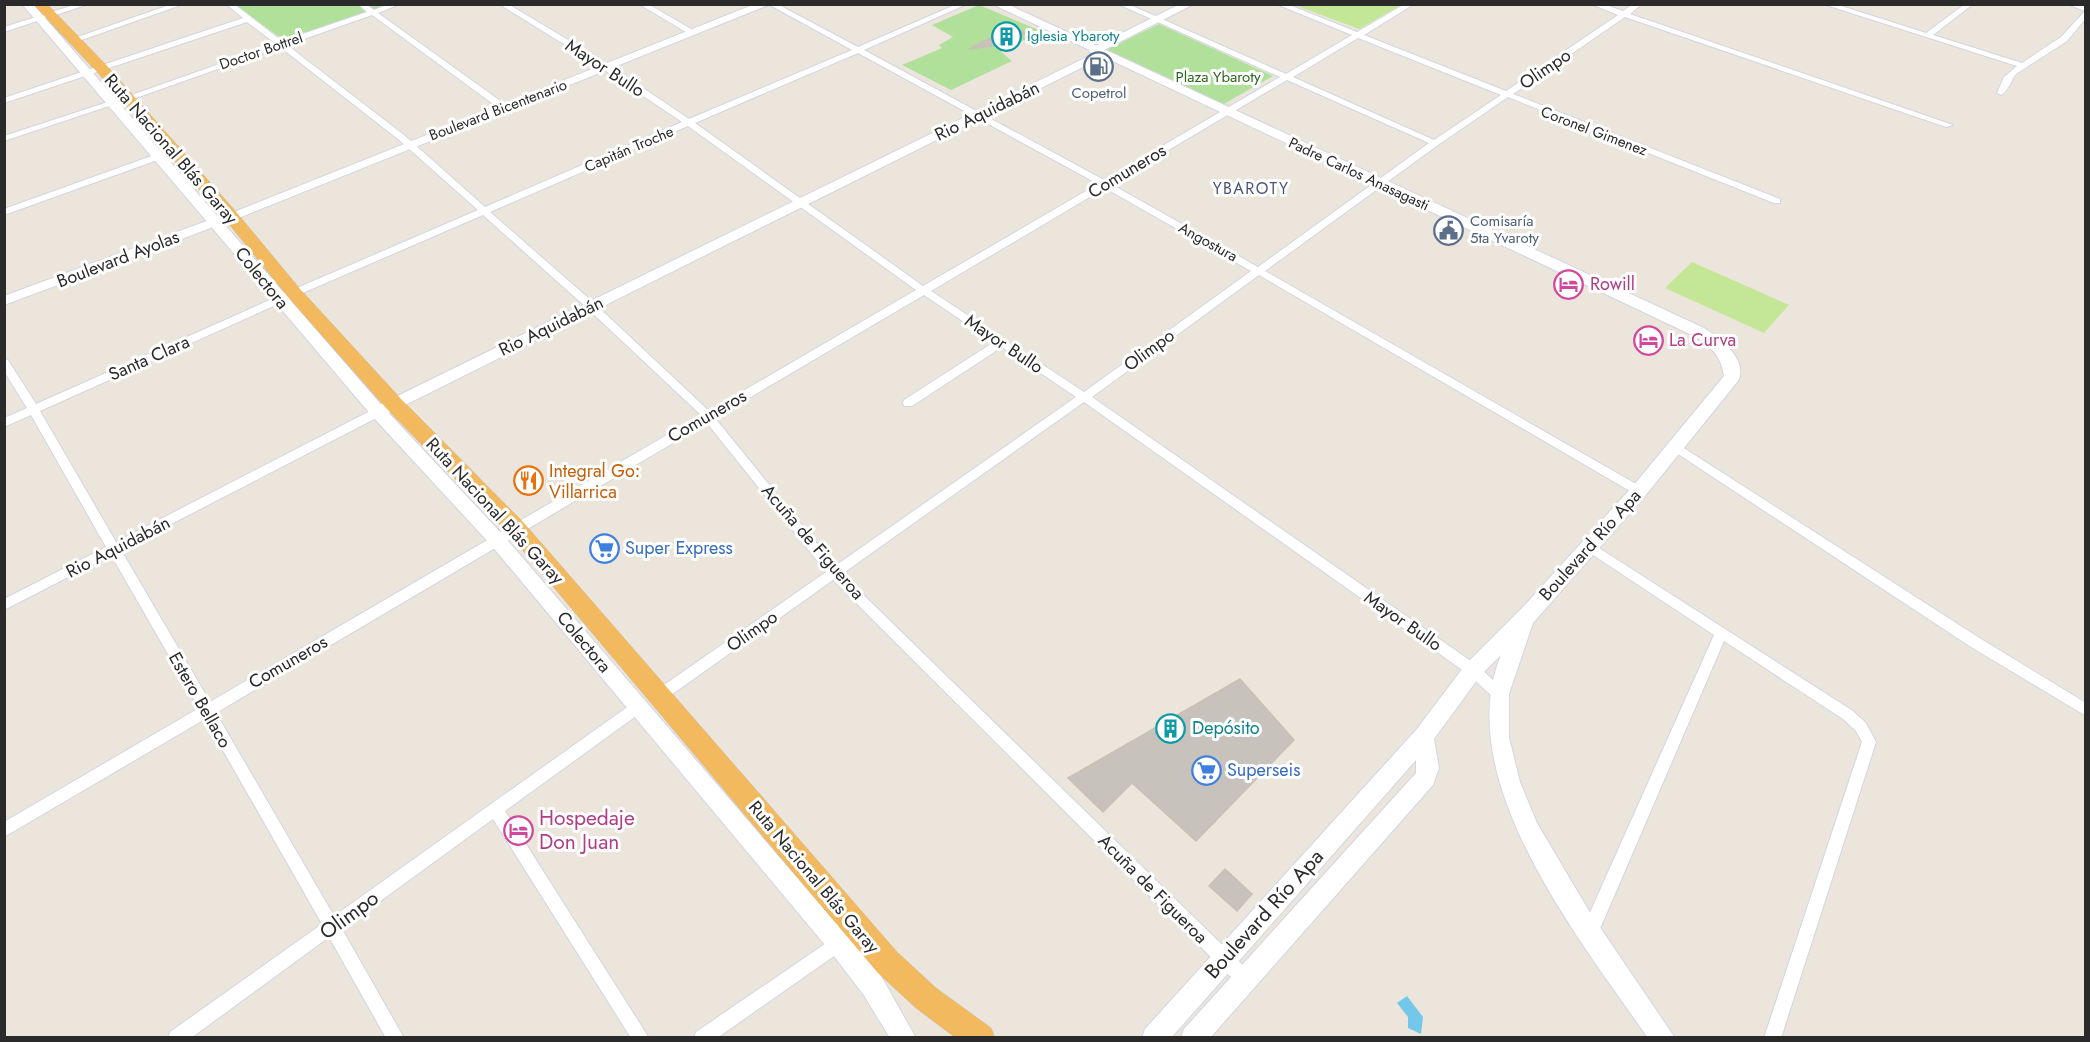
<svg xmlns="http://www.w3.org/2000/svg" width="2090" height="1042" viewBox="0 0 2090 1042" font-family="Jost,sans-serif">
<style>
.green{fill:#b1e09b}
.pitch{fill:#c3e797}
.water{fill:#73c8ea}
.building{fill:#c7c2bc;stroke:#c7c1b6;stroke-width:1.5}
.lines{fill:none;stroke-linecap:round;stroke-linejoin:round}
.minor-casing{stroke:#d2d5e2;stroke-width:2}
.tertiary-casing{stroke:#d2d5e2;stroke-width:2}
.secondary-casing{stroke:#d2d5e2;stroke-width:2}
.trunk-casing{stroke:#c3c3c3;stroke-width:1}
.minor{fill:#fff;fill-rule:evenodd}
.tertiary{fill:#fff;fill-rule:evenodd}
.secondary{fill:#fff;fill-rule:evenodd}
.trunk{fill:#f2b95e;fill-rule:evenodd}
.labels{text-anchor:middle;stroke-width:6;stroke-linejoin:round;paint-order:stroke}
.far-culture-label{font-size:15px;fill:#0d838f;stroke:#fff;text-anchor:start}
.far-street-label{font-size:15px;fill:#2a2a2a;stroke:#fff}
.far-park-label{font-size:15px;fill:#2a651d;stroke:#fff}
.far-service-label{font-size:15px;fill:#4e5e75;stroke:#fff}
.far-neighbourhood-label{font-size:16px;letter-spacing:1.5px;fill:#4c5379;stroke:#fff}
.street-label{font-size:18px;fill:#2a2a2a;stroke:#fff}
.hotel-label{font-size:18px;fill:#b23c85;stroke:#fff;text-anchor:start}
.food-label{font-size:18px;fill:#c56008;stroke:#fff;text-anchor:start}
.shop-label{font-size:18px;fill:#366cbe;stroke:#fff;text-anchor:start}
.culture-label{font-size:18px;fill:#0d838f;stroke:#fff;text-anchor:start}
.near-hotel-label{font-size:21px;fill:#b23c85;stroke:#fff;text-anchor:start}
.near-street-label{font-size:21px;fill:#2a2a2a;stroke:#fff}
</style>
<rect width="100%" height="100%" fill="#ece5dc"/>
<g class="green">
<polygon points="235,5 393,5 285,41"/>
<polygon points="979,5 1041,31 1001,52 1012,61 951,90 902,65 942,48 939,45 953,37 932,25"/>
<polygon points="1159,24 1273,76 1222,105 1106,50"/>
</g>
<g class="pitch">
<polygon points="1295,5 1401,5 1359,29"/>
<polygon points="1692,262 1789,305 1764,333 1665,288"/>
</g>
<polygon class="water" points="1407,996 1423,1017 1421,1034 1408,1028 1408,1017 1397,1003"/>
<g class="building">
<polygon points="1013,26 1026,33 999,45 969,49"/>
<polygon points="1240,679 1294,740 1196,841 1132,783 1103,812 1068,778"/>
<polygon points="1225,869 1252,894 1237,911 1209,886"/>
</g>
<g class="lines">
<defs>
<g id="minor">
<polygon points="77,4 89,4 4,32 4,27"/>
<polygon points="172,4 184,4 76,42 69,40"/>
<path d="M226 4H234L282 41 367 12 358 4H366L374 10 389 4H400L378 13 506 105V109H500L372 15 287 45 404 135 485 207 682 122 594 63 499 4H508L600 59 689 119 852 50 768 4H777L858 47 957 4H967L864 50 1104 180 1280 77 1118 4H1128L1286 74 1352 35 1276 4H1287L1357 32 1405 4H1414L1364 35 1506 91 1618 15 1591 4H1603L1623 11 1633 4H1642L1630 14 1953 125 1946 127 1625 17 1513 94 1780 199V203H1774L1508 97 1438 145 1265 271 1643 488 1645 491 1643 494H1635L1259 275 1092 397 1478 666 1504 690 1506 694 1504 698 1499 700 1494 698 1468 674 1084 402 842 574 1251 973 1253 979 1251 985 1245 987 1239 985 833 580 664 700 659 702 654 700 652 696 654 692 826 572 707 423 216 713 334 916 633 703 638 701 643 703 645 707 643 711 505 811 649 1038H631L493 819 342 929 404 1038H386L329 937 191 1038H168L170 1032 322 924 205 719 4 837V822L199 708 111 555 4 610V599L106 547 31 415 4 427V418L27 408 4 371V359L8 360 36 404 290 291 478 210 398 139 280 47 130 100 123 98 276 44 247 22 4 103V98L243 18ZM1358 38 1501 95 1434 140 1293 77ZM858 53 1098 184 923 286 695 123ZM1287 80 1429 143 1258 267 1111 184ZM688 126 916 290 709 411 595 304 490 212ZM1105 188 1251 271 1084 392 931 291ZM483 215 587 308 701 415 210 702 121 550 382 415 384 412 378 408 374 409 116 542 40 411 298 295ZM924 295 994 342 904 400 903 403 904 406H912L1002 347 1076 397 835 566 715 418Z"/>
<polygon points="639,4 648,4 698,33 691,35"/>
<path d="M1823 4H1835L1926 33 1965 4H1973L1933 35 2022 63 2061 37 2085 11 2067 4 2086 6V18L2067 41 2016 74C2011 80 2008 92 2001 95L1997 93 2004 77 2017 66Z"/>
<polygon points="111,101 118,103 4,141 4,136"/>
<polygon points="160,153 164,156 163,158 4,215 4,209"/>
<polygon points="1676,443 1981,639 2086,703 2086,716 1971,647 1672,450 1670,447 1672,444"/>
<polygon points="1588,541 1853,711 1866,723 1876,742 1781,1038 1764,1038 1862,742 1856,731 1843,719 1724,641 1596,938 1590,940 1584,938 1582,932 1584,926 1714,635 1584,549 1582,546 1584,543"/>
<polygon points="838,935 844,937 846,943 844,949 717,1038 694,1038 696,1032"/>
</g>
<g id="tertiary">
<polygon points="1180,4 1194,4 1102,51 1106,54 1105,56 383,416 373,416 370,412 373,408 1093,54 1089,51 1090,49"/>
<polygon points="231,212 237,216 235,219 4,305 4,296"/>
</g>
<g id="secondary">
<polygon points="22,4 33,4 384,408 503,535 846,935 881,976 916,1038 890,1038 863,994 830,951 491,545 372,416"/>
<polygon points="755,4 771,4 236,219 226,219 224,216"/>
<path d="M992 4H1007L1704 328C1719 338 1749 359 1738 381L1645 496 1533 623 1509 694V737L1520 782 1537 823 1589 911 1675 1038H1648C1580 940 1450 779 1501 655L1480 676 1434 739 1439 768 1433 785 1210 1038H1181L1184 1029 1416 773V760L1171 1038H1142L1145 1029 1416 730 1466 664 1523 607 1633 486 1724 376C1721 355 1711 347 1694 336Z"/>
</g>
<polygon id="trunk" points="33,4 47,4 108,67 237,213 300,289 401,399 523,522 897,952 936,988 991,1028 995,1038 956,1038 916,1008 877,972 509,534 387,409 288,297 225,219 98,73"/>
</defs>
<use href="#minor" class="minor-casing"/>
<use href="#tertiary" class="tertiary-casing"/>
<use href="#secondary" class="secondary-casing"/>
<use href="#trunk" class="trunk-casing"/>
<use href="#minor" class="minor"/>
<use href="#tertiary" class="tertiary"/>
<use href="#secondary" class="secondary"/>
<use href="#trunk" class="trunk"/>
</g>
<defs>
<symbol id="building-ring" viewBox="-11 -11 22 22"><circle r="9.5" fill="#fff" stroke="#0f9aa8" stroke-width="1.5"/><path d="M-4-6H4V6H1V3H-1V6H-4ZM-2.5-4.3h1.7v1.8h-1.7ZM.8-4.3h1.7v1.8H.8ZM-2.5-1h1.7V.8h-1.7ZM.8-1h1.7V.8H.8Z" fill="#0f9aa8"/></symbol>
<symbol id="fuel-ring" viewBox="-11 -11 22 22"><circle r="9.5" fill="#fff" stroke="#5c6f8a" stroke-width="1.5"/><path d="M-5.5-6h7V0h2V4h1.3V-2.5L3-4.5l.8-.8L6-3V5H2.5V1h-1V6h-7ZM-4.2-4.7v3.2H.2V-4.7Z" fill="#5c6f8a"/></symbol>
<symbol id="civic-ring" viewBox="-11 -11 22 22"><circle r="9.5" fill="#fff" stroke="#5c6f8a" stroke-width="1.5"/><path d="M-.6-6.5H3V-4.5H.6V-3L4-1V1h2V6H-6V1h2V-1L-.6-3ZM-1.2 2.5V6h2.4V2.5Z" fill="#5c6f8a"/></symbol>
<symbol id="hotel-ring" viewBox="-11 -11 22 22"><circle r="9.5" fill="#fff" stroke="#d1479c" stroke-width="1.5"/><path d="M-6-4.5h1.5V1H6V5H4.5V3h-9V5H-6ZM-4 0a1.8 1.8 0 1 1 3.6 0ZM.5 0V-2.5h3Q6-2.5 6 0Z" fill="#d1479c"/></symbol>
<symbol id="restaurant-ring" viewBox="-11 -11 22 22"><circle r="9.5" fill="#fff" stroke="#e8710a" stroke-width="1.5"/><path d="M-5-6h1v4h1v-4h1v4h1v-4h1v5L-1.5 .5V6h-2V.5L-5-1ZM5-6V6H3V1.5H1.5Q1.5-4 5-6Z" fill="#e8710a"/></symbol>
<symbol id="supermarket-ring" viewBox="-11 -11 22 22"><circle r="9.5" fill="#fff" stroke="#3f7fe0" stroke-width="1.5"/><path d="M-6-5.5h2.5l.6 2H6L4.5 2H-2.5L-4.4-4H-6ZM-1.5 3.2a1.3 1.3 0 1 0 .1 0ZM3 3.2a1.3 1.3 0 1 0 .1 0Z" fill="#3f7fe0"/></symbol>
</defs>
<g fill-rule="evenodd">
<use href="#building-ring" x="990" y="20" width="33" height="33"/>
<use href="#fuel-ring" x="1082" y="50" width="33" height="33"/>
<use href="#civic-ring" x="1432" y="214" width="33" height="33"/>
<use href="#hotel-ring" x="1552" y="268" width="33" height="33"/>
<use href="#hotel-ring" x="1632" y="324" width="33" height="33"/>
<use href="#restaurant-ring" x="512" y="464" width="33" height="33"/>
<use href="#supermarket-ring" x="588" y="532" width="33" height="33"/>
<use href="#building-ring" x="1154" y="712" width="33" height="33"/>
<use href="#supermarket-ring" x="1190" y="754" width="33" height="33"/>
<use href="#hotel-ring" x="502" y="814" width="33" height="33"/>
</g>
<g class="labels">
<g class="far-culture-label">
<text x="1027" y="41">Iglesia Ybaroty</text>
</g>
<g class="far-street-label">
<text transform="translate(261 51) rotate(-19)" y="5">Doctor Bottrel</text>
<text transform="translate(498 110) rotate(-21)" y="5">Boulevard Bicentenario</text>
<text transform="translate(1594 131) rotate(21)" y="5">Coronel Gimenez</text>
<text transform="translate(629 149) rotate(-23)" y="5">Capitán Troche</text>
<text transform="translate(1359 174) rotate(25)" y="5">Padre Carlos Anasagasti</text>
<text transform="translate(1208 242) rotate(29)" y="5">Angostura</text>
</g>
<g class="far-park-label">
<text x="1218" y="82">Plaza Ybaroty</text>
</g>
<g class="far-service-label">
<text x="1099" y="98">Copetrol</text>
<text x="1470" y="226" text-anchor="start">Comisaría<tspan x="1470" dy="17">5ta Yvaroty</tspan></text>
</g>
<g class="far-neighbourhood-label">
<text x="1251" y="194">YBAROTY</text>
</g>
<g class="street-label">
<text transform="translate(605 68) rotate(33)" y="6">Mayor Bullo</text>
<text transform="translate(1545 69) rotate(-34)" y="6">Olimpo</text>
<text transform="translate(987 111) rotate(-26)" y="6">Rio Aquidabán</text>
<text transform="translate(171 149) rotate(49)" y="6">Ruta Nacional Blás Garay</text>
<text transform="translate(1127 171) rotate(-31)" y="6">Comuneros</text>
<text transform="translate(118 259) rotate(-21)" y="6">Boulevard Ayolas</text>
<text transform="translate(262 278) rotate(51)" y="6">Colectora</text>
<text transform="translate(551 326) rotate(-26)" y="6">Rio Aquidabán</text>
<text transform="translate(1004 344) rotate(34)" y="6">Mayor Bullo</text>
<text transform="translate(1149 350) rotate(-36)" y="6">Olimpo</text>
<text transform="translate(149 358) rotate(-24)" y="6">Santa Clara</text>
<text transform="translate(707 416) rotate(-30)" y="6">Comuneros</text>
<text transform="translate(495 511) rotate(47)" y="6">Ruta Nacional Blás Garay</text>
<text transform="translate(813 542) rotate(49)" y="6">Acuña de Figueroa</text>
<text transform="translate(1590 545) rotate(-48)" y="6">Boulevard Río Apa</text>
<text transform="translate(118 547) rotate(-27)" y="6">Rio Aquidabán</text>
<text transform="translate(1403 621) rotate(35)" y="6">Mayor Bullo</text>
<text transform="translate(752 631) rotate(-35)" y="6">Olimpo</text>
<text transform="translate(584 642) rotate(50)" y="6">Colectora</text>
<text transform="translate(288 662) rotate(-30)" y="6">Comuneros</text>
<text transform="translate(200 700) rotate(60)" y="6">Estero Bellaco</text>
<text transform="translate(814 877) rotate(50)" y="6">Ruta Nacional Blás Garay</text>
<text transform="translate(1153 889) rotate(45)" y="6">Acuña de Figueroa</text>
</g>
<g class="hotel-label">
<text x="1590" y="290">Rowill</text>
<text x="1669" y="346">La Curva</text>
</g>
<g class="food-label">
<text x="549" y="477">Integral Go:<tspan x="549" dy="21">Villarrica</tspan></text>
</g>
<g class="shop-label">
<text x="625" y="554">Super Express</text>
<text x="1227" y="776">Superseis</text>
</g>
<g class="culture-label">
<text x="1192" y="734">Depósito</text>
</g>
<g class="near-hotel-label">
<text x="539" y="825">Hospedaje<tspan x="539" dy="24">Don Juan</tspan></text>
</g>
<g class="near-street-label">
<text transform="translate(1264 914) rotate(-48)" y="7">Boulevard Río Apa</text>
<text transform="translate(349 915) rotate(-36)" y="7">Olimpo</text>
</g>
</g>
<rect width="2090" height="1042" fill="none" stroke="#2a2a2a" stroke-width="12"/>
</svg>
